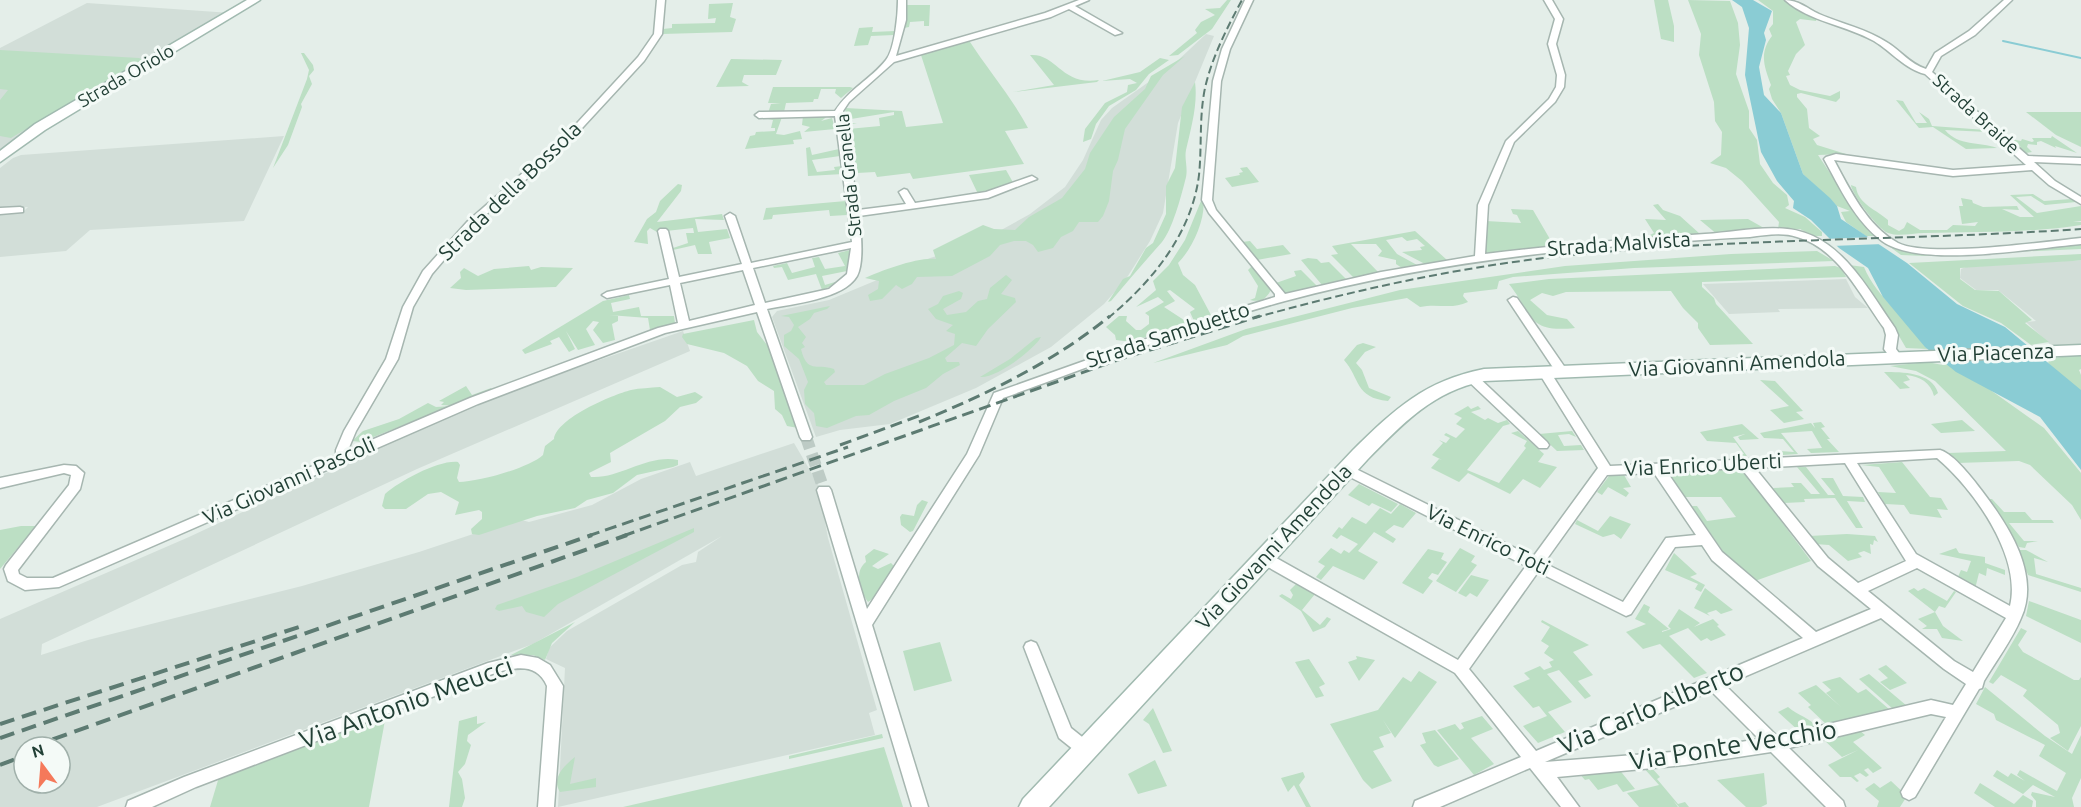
<svg xmlns="http://www.w3.org/2000/svg" width="2081" height="807" viewBox="0 0 2081 807" font-family="Ubuntu,sans-serif">
<style>
.built{fill:#d2ded8;fill-rule:evenodd}
.green{fill:#bcdfc4}
.water{fill:#8accd4}
.pier{fill:#e4eee9}
.lines{fill:none;stroke-linecap:round;stroke-linejoin:round}
.stream{stroke:#8accd4;stroke-width:2}
.street-tunnel{stroke:#bdcbc5;stroke-width:12;stroke-dasharray:12 6;stroke-linecap:butt}
.street-casing{stroke:#a6b6b0;stroke-width:3}
.secondary-casing{stroke:#a1bab0;stroke-width:3}
.street{fill:#fff;fill-rule:evenodd}
.secondary{fill:#fff;fill-rule:evenodd}
.rail-far2{stroke:#5d7b72;stroke-width:2;stroke-dasharray:8 4;stroke-linecap:butt}
.rail-far1{stroke:#5d7b72;stroke-width:3;stroke-dasharray:12 6;stroke-linecap:butt}
.rail{stroke:#5d7b72;stroke-width:4;stroke-dasharray:15 8;stroke-linecap:butt}
.labels{text-anchor:middle;stroke-width:6;stroke-linejoin:round;paint-order:stroke}
.far-street-label{font-size:18px;fill:#224036;stroke:#f4faf7}
.street-label{font-size:21px;fill:#224036;stroke:#f4faf7}
.near-street-label{font-size:26px;fill:#224036;stroke:#f4faf7}
</style>
<rect width="100%" height="100%" fill="#e4eee9"/>
<g class="built">
<polygon points="87,3 231,13 13,140 0,152 0,48"/>
<polygon points="1206,34 1214,36 1178,123 1163,213 1150,241 1126,279 1104,304 1051,347 976,388 890,424 840,430 816,437 772,317 777,311 829,300 930,258 976,244 1030,214 1065,187 1083,160 1101,120 1112,108 1174,64"/>
<polygon points="284,136 244,221 90,230 66,251 0,257 0,213 23,212 28,207 0,208 0,168 13,158 21,155"/>
<polygon points="2081,260 2081,345 2052,346 2026,322 2036,321 1998,290 1976,290 1960,278 1961,269 1966,267"/>
<polygon points="1846,279 1855,297 1868,308 1778,309 1780,312 1729,314 1703,284"/>
<path d="M683 331 690 351 417 469 42 644 41 655 88 640 302 586 419 552 518 519 529 522 592 505 641 479 690 462 696 476 794 443 818 484 828 538 877 710 869 713 875 735 558 807 565 668 546 659 549 648 567 631 682 565 696 562 698 552 722 536 533 644 97 807H0V619L189 537 476 403ZM24 747H60V783H24Z"/>
</g>
<g class="green">
<polygon points="1227,0 1231,0 1212,29 1178,55 1169,56 1197,33 1195,30 1201,22 1215,15 1205,9 1220,8"/>
<polygon points="1654,0 1668,0 1674,26 1674,42 1661,39"/>
<polygon points="1688,0 1730,1 1738,23 1740,45 1736,74 1749,111 1749,128 1757,140 1760,164 1773,183 1787,195 1789,205 1785,208 1805,217 1822,232 1822,236 1814,236 1800,229 1778,229 1779,222 1742,181 1726,168 1710,163 1721,155 1722,132 1715,121 1714,102 1699,55 1701,34"/>
<path d="M1758 0H1786L1817 18 1816 21 1800 19 1796 22 1805 45 1796 54 1788 71 1790 75 1786 76 1790 85 1800 90 1830 96 1840 91V98L1836 102 1801 93 1797 94V97L1807 109 1809 128 1820 136 1813 139 1817 145 1846 154 1818 155 1846 197 1877 236H1866L1846 222 1841 212 1850 211 1837 206 1803 174 1781 113 1772 99 1769 89 1771 85C1764 66 1759 53 1772 36L1769 29 1773 24V11Z"/>
<polygon points="733,3 730,17 736,19 732,32 662,34 663,29 672,28 672,24 715,23 716,18 708,19 709,4"/>
<polygon points="904,5 930,5 929,26 924,26 924,21 910,22 909,27 904,28"/>
<polygon points="873,27 872,32 896,31 894,35 871,36 868,45 854,46 859,28"/>
<path d="M968 39C988 70 1011 96 1028 128L1005 131 1024 164 913 179 910 173 877 177 875 172 857 173 848 129 880 126 879 118 894 115V112L851 119V123H857L847 125 845 108 902 111 906 127 943 123 920 52Z"/>
<polygon points="0,50 139,58 143,60 11,138 0,136 0,100 8,90 0,89"/>
<polygon points="301,53 304,53 313,65 314,70 309,76 312,84 301,104 302,107 288,145 273,168 307,79 309,70"/>
<path d="M1030 55C1057 53 1061 86 1099 80L1097 82 1013 92 1054 85Z"/>
<path d="M1185 56 1163 75 1125 129 1118 160 1113 171 1109 201 1103 216 1098 222H1079L1073 231 1061 237 1053 248 1038 252 1033 245 1026 241H1014L1000 245 990 256 952 276 917 277 912 284 902 289 896 285 882 299 870 301 868 295 878 289 879 281 865 278C881 271 917 257 936 259L933 250 983 225 994 229 1015 230 1029 217 1062 198 1085 169 1090 153 1114 117 1145 89 1151 76Z"/>
<polygon points="1160,58 1169,60 1149,74 1136,90 1109,106 1096,124 1091,139 1083,142 1085,129 1105,103 1127,92 1128,85 1137,83 1130,79 1102,81 1140,72"/>
<polygon points="731,59 782,60 776,75 744,75 742,82 749,86 716,87"/>
<path d="M1195 82C1198 104 1191 128 1186 150 1184 160 1189 169 1185 181 1181 197 1172 230 1162 242 1145 261 1128 281 1111 301L1108 302 1123 279 1130 276 1146 248 1153 243 1166 214V186L1175 168 1182 107Z"/>
<polygon points="773,87 850,87 853,88 841,98 835,93 836,89 821,89 818,99 814,99 813,102 786,103 784,112 795,112 768,113 771,104 781,103 768,103"/>
<path d="M1896 100 1903 101 1916 123H1927L1919 112 1929 119 1932 126 1986 130 1988 132 1945 130C1959 147 1979 141 1997 148L1966 149 1933 127 1919 128Z"/>
<polygon points="2026,112 2081,112 2081,147 2056,135"/>
<polygon points="803,116 828,116 821,121 832,118 835,129 804,132 810,127 802,125"/>
<polygon points="769,117 782,117 776,134 784,135 800,131 802,139 793,140 794,144 745,149 750,136 755,135 756,132 775,131 775,128 771,128 773,120 768,119"/>
<polygon points="2052,136 2077,153 2055,146 2056,148 2041,141 2037,142 2037,145 2028,144 2027,147 2032,152 2026,153 2019,149 2021,147 2010,142 2011,139 2021,141 2022,139 2032,142 2034,141 2032,138 2051,138"/>
<polygon points="810,147 812,155 839,149 840,156 812,160 817,172 835,170 834,167 842,166 843,174 808,176 806,148"/>
<polygon points="1247,167 1259,182 1232,187 1225,178 1240,175 1239,173 1243,172 1240,168"/>
<polygon points="1006,170 1015,186 978,194 969,175"/>
<polygon points="678,184 682,185 681,191 657,222 722,214 724,220 695,219 698,232 727,229 730,238 709,242 712,254 698,254 695,245 673,250 673,248 688,243 686,233 694,233 693,228 657,232 650,228 647,231 648,244 634,242 647,219 656,212 660,201"/>
<path d="M1851 185 1856 187C1858 204 1877 210 1888 220V225L1899 231 1904 228 1907 222 1920 230H1947L1953 225 1975 226 1978 222 1962 224 1959 206H1963L1961 198 1972 200 1973 203 1983 207 2017 206 2019 210 2002 209 2020 217H2034L2010 195 2033 194 2044 201 2071 199 2076 202 2045 205 2031 196 2016 197 2037 213 2081 206V221L2073 222H2081V225C2031 233 1975 232 1924 233 1913 233 1899 237 1888 233 1877 229 1851 192 1851 185Z"/>
<path d="M1203 196C1207 217 1193 248 1178 263L1183 275 1195 285 1211 315 1194 321 1190 312 1195 309 1170 290 1167 291 1175 301 1164 307 1187 322 1132 342 1116 340 1115 335 1106 327 1119 316H1127L1126 321 1136 330H1141L1149 324V316L1145 313 1164 302 1158 297 1136 307 1156 290 1153 281 1169 265 1185 240Z"/>
<polygon points="846,201 847,215 830,216 829,210 773,215 772,219 763,220 766,208"/>
<polygon points="1658,204 1663,210 1680,216 1700,234 1648,238 1646,237 1654,233 1645,219 1666,220 1653,205"/>
<polygon points="1511,209 1533,210 1554,246 1484,253 1486,221 1521,223 1517,215 1513,214"/>
<polygon points="1748,219 1771,232 1718,235 1700,220"/>
<polygon points="1415,231 1447,260 1425,264 1402,252 1422,250 1420,247 1425,246 1417,239 1407,241 1402,237 1386,240 1397,254 1417,265 1402,268 1396,264 1396,260 1378,256 1382,251 1376,244 1351,244 1379,273 1354,278 1331,255 1338,254 1332,246"/>
<polygon points="1250,241 1257,249 1283,245 1291,254 1257,260 1242,242"/>
<polygon points="1886,244 1922,254 2070,244 2081,244 2081,249 1925,256 1901,255"/>
<polygon points="850,250 847,271 822,276 825,285 835,282 836,284 822,290 816,274 788,280 782,267 774,268 773,266 787,263 792,273 815,267 812,258 819,257 825,269 845,266 838,253"/>
<path d="M1817 251 1834 261 1634 268 1513 277 1499 281 1497 289 1464 293 1463 296 1468 302C1451 310 1438 303 1420 307L1407 298 1352 308 1243 336 1227 345 1153 363 1246 329 1400 290 1565 266 1731 254Z"/>
<polygon points="2081,254 2081,260 2073,261 1960,268 1960,279 1975,290 1999,291 2032,320 2025,323 2049,342 2031,345 2001,323 1963,306 1909,263"/>
<polygon points="1308,258 1317,259 1321,263 1329,262 1347,280 1322,285 1301,260"/>
<path d="M1849 265 1864 267C1877 299 1910 320 1928 349L1906 348 1888 317Z"/>
<polygon points="529,266 531,270 541,267 573,268 556,287 466,290 450,288 461,278 460,272 464,268 478,276 494,269"/>
<path d="M1835 266 1841 268 1846 277 1702 282V287L1714 298 1716 304 1753 344 1710 345 1698 328V323L1683 308 1671 291 1566 292 1553 296 1542 293 1530 300 1547 315 1567 319 1575 328C1527 333 1534 316 1509 284L1549 279Z"/>
<path d="M1251 267 1256 269 1272 288C1267 298 1262 303 1250 300L1255 298 1258 286 1248 270Z"/>
<polygon points="1301,270 1317,286 1285,294 1276,283 1296,276 1294,271"/>
<path d="M1006 275 1012 280 1001 294 1015 298 1016 302 988 329 976 346 962 343 945 358 947 362H959L960 365 943 374 926 388 894 401 869 415 856 416 827 428 816 426 814 413 805 404 804 390 808 382 799 359 784 346V335L791 331 794 325 789 317 781 316 830 306 827 309 814 313 810 319 798 327 806 337 802 343 805 347 801 349C807 374 816 363 834 369L835 372 824 382 826 385H864L885 374 929 358 954 345 955 334 946 331 953 325 936 319 928 309 938 304 943 296 959 291 963 293 961 299 943 309 947 315 966 312 978 301 987 299 990 288Z"/>
<polygon points="629,295 630,299 611,303 613,312 639,307 641,316 674,316 675,323 650,330 648,318 609,315 618,316 618,321 612,324 615,340 603,343 593,330 599,322 593,321 586,329 595,345 578,350 566,331 575,349 569,352 559,337 550,341 552,344 525,354 522,350 603,301"/>
<polygon points="754,320 757,332 771,350 798,428 787,426 782,415 775,409 774,391 758,381 747,366 724,353 687,344 682,337 683,334"/>
<path d="M1041 337C1034 350 995 379 980 377L1010 359 1036 338Z"/>
<path d="M1363 343 1376 347 1365 352 1356 363 1362 370 1369 388 1391 397 1388 401C1355 398 1360 378 1344 360L1357 345Z"/>
<polygon points="2081,355 2081,369 2079,370 2081,375 2081,412 2048,362 2052,358"/>
<polygon points="1927,362 1943,365 1951,362 2044,428 2081,473 2081,520 2072,505 2030,465 2019,461 1957,463 1948,453 2006,451 1935,381 1916,371 1890,366"/>
<path d="M1884 372C1902 372 1932 372 1938 393L1934 396C1931 383 1920 376 1906 375L1910 380 1903 382 1910 388 1900 389Z"/>
<polygon points="1760,380 1775,381 1803,411 1796,412 1804,419 1784,423 1770,410 1789,406"/>
<polygon points="466,386 472,395 491,388 492,390 456,406 441,405 444,402 439,401"/>
<path d="M660 387 677 397 695 392 703 397 696 403 680 407 665 421 615 450 610 453 611 462 589 473 591 477C620 479 647 454 678 460V465L673 467 637 475 613 493 587 500 575 508 537 516 479 535 472 534 471 529 482 519V512L479 510 455 515 459 502 441 492 428 494 406 509H385L382 506 385 494C400 481 438 460 458 462L460 465 457 478 459 482C478 482 529 468 543 455L545 446 554 439C557 418 612 395 631 390 640 388 650 388 660 387Z"/>
<polygon points="428,403 436,407 451,406 361,442 352,441 363,431 399,419"/>
<polygon points="1468,406 1471,409 1478,406 1481,409 1471,412 1485,420 1488,418 1498,423 1507,420 1510,424 1503,426 1467,470 1499,483 1526,448 1524,446 1527,441 1511,433 1518,431 1544,454 1538,462 1557,467 1540,488 1523,479 1510,494 1468,473 1459,482 1431,468 1439,459 1442,460 1432,455 1443,443 1439,440 1446,443 1450,438 1444,435 1446,433 1456,438 1465,429 1456,424 1462,418 1454,414"/>
<polygon points="1962,420 1975,431 1941,433 1931,424"/>
<polygon points="1821,422 1825,427 1821,428 1830,439 1827,439 1839,452 1811,453 1807,449 1822,448 1812,431 1781,433 1798,454 1783,455 1780,451 1794,452 1783,439 1764,438 1760,433 1811,423 1815,428 1813,423"/>
<polygon points="1742,424 1759,439 1740,440 1738,437 1745,434 1733,437 1747,456 1736,456 1744,454 1736,443 1707,441 1700,432"/>
<polygon points="1572,431 1576,437 1569,434 1558,435 1564,446 1581,445 1584,450 1557,451 1539,434"/>
<polygon points="1902,462 1930,497 1941,498 1948,510 1937,509 1942,518 1910,514 1904,505 1885,504 1878,492 1896,493 1879,467 1861,465"/>
<polygon points="1797,467 1806,467 1828,495 1835,495 1821,478 1833,478 1843,496 1863,497 1865,502 1847,501 1863,528 1856,528 1835,498 1804,499 1805,502 1784,503 1773,488 1794,487 1791,483 1801,483 1811,494 1820,494"/>
<polygon points="1730,469 1742,472 1751,481 1811,561 1755,581 1726,556 1692,506 1697,506 1707,521 1736,517 1721,497 1685,497 1668,472"/>
<polygon points="1624,475 1631,487 1623,488 1629,493 1626,497 1608,487 1602,495 1597,492 1609,476"/>
<polygon points="1359,484 1398,504 1391,512 1372,503 1369,506 1348,495"/>
<polygon points="1988,499 1992,499 2004,512 2025,512 2032,520 2052,520 2054,523 2009,523 2024,541 2038,541 2027,543 2025,548 2019,547"/>
<polygon points="922,500 928,502 913,531 910,532 901,525 900,517 902,514 914,516 917,505"/>
<polygon points="1400,504 1416,513 1403,528 1394,525 1385,532 1396,539 1393,543 1374,532 1358,551 1378,562 1364,580 1333,566 1321,580 1316,577 1325,566 1318,562 1331,548 1341,554 1344,550 1349,553 1358,544 1341,535 1337,539 1332,536 1339,527 1342,529 1352,517 1366,524 1380,508 1391,514"/>
<polygon points="1610,516 1631,524 1621,539 1614,534 1603,537 1575,524 1577,520 1598,531"/>
<polygon points="21,526 36,526 0,569 0,530"/>
<polygon points="694,528 694,532 558,604 544,617 526,612 522,606 499,611 495,609 497,605 577,577"/>
<polygon points="1847,534 1875,536 1878,542 1874,540 1873,545 1870,544 1871,554 1864,551 1858,553 1862,557 1848,561 1829,545 1815,544 1809,536"/>
<polygon points="1460,548 1475,556 1471,562 1477,565 1456,592 1436,581"/>
<polygon points="1956,548 1959,553 1985,557 1985,563 2005,570 2005,575 1987,568 1986,576 1979,573 1975,589 1957,579 1961,570 1967,572 1971,561 1939,554"/>
<path d="M874 549 889 554 872 566 878 569 891 563 894 566 875 597 868 602C861 592 853 572 866 562L865 556Z"/>
<polygon points="1428,549 1444,553 1441,559 1447,562 1438,575 1432,573 1428,578 1433,581 1423,594 1402,583"/>
<polygon points="2018,550 2026,550 2048,562 2034,558 2036,574 2081,588 2081,592 2028,575"/>
<polygon points="1674,553 1697,574 1690,577 1705,585 1701,592 1695,589 1698,584 1665,570"/>
<polygon points="1471,575 1489,580 1477,597 1470,593 1466,597 1458,593"/>
<polygon points="1296,584 1315,594 1302,610 1320,625 1327,617 1331,619 1325,627 1313,632 1301,611 1279,596 1282,594 1291,599 1293,595 1290,590"/>
<polygon points="1705,588 1733,610 1721,614 1716,610 1707,613 1710,616 1694,608"/>
<polygon points="1914,588 1918,591 1924,588 1947,601 1954,591 1956,592 1945,608 1939,606 1935,612 1908,591"/>
<polygon points="2029,601 2081,620 2081,643 2026,616"/>
<polygon points="1644,604 1650,607 1648,612 1669,629 1662,631 1662,632 1671,629 1668,626 1679,609 1700,623 1694,627 1713,619 1719,625 1717,626 1726,635 1711,641 1707,638 1701,641 1688,628 1669,636 1707,673 1694,678 1660,644 1643,649 1626,632 1646,624 1635,619"/>
<polygon points="1935,612 1943,626 1963,641 1942,638 1937,629 1922,629 1927,626 1918,619"/>
<polygon points="1542,620 1589,645 1573,652 1593,675 1578,681 1591,696 1585,699 1559,670 1547,674 1572,702 1548,712 1565,732 1538,743 1523,726 1547,716 1539,706 1533,708 1513,686 1530,679 1524,673 1540,666 1544,670 1552,667 1549,662 1554,660 1544,653 1549,646 1541,641 1550,627 1541,622"/>
<polygon points="575,622 552,643 545,660 533,655 511,655"/>
<polygon points="2021,628 2027,631 2018,645 2023,652 2074,680 2079,680 2081,677 2081,726 2068,751 2050,738 2060,733 2058,725 2023,696 2027,690 2001,675 1993,684 1989,682"/>
<polygon points="940,642 952,681 914,691 903,651"/>
<polygon points="1356,656 1375,660 1359,681 1348,662 1357,659"/>
<polygon points="1309,659 1325,684 1319,687 1324,696 1316,698 1295,662"/>
<polygon points="1886,665 1907,683 1890,690 1880,682 1888,678 1878,669"/>
<polygon points="1419,671 1437,682 1395,738 1383,720 1391,733 1379,737 1384,747 1373,751 1392,781 1372,789 1363,780 1330,724 1378,710 1403,677 1411,682"/>
<polygon points="1869,674 1907,706 1893,709 1859,679"/>
<polygon points="1840,677 1858,693 1866,689 1890,710 1827,725 1808,707 1811,705 1798,693 1816,685 1841,707 1826,693 1831,690 1822,682"/>
<polygon points="1985,687 2045,736 2072,754 2081,735 2081,778 2072,798 2074,807 2036,807 2036,801 2031,795 2032,792 2055,797 2033,785 2023,794 1993,776 1997,770 2008,777 2011,773 2025,781 2017,775 2020,770 2057,791 2066,773 2039,756 2045,745 1996,720 1994,714 1976,704"/>
<path d="M1788 707C1798 716 1810 717 1817 728L1800 732 1778 712Z"/>
<polygon points="1153,708 1172,751 1163,753 1149,724 1143,720"/>
<polygon points="386,715 369,807 210,807 219,777"/>
<polygon points="477,716 477,724 486,722 468,735 467,741 471,745 465,764 458,772 462,779 465,798 462,807 449,807 459,721"/>
<polygon points="1482,716 1493,729 1471,738 1494,764 1474,775 1437,730 1455,724 1460,730 1464,728 1461,723"/>
<polygon points="1435,730 1459,759 1438,767 1434,765 1420,745 1426,743 1422,733"/>
<polygon points="1859,730 1865,735 1853,742 1882,768 1873,773 1868,768 1864,770 1869,775 1866,777 1860,773 1854,776 1859,781 1857,782 1851,777 1840,777 1828,765 1858,750 1842,757 1823,739"/>
<polygon points="882,734 883,738 789,759 789,756"/>
<polygon points="884,747 903,807 623,807"/>
<path d="M575 757 570 784 596 778V787L560 792C551 778 564 766 575 757Z"/>
<polygon points="1155,760 1167,786 1138,794 1128,774"/>
<polygon points="1642,766 1650,766 1660,777 1657,779 1678,804 1685,802 1689,807 1679,807 1673,800 1678,807 1639,807 1627,793 1659,785"/>
<polygon points="1618,768 1635,789 1623,792 1617,784 1598,790 1589,779 1585,780 1578,772"/>
<polygon points="1303,772 1305,777 1299,785 1311,807 1306,807 1294,785 1288,792 1281,778"/>
<polygon points="1764,773 1767,804 1761,807 1746,807 1717,780"/>
<polygon points="1891,781 1907,796 1900,807 1877,807 1879,801 1865,789 1874,783 1880,788"/>
<polygon points="1980,783 2014,804 2023,795 2033,801 2032,807 1995,807 1974,793"/>
</g>
<polygon class="water" points="1732,0 1753,0 1772,11 1764,33 1766,40 1759,67 1764,95 1781,113 1803,174 1830,198 1837,206 1841,219 1907,263 1957,304 2005,327 2081,390 2081,470 2040,417 1956,372 1925,347 1883,297 1868,268 1839,248 1811,220 1793,208 1794,201 1777,181 1761,152 1745,75 1749,28 1742,7"/>
<polygon class="pier" points="1872,237 1883,244 1832,246 1825,239"/>
<g class="lines">
<polyline class="stream" points="2003,41 2081,58"/>
<polyline class="street-tunnel" points="806,437 824,490"/>
<defs>
<g id="street">
<path d="M657 0H665L662 34 644 61 572 139 473 226 432 274 413 307 398 359 356 431 348 450 470 398 658 328 678 323 670 285 607 298 602 295 607 292 669 279 658 231 660 229H666L668 231 679 277 742 264 725 216 730 213 735 216 751 263 852 242 835 116 759 118 755 115 759 112 835 111C849 89 871 79 886 60 895 49 898 14 898 0H906V20L896 56 1045 13 1079 0H1089L1075 6 1122 33 1115 35 1069 9 1051 17 894 62 849 102 843 111 858 210 906 204 899 192 904 189 907 190 915 203 986 192 1029 177 1032 176 1037 179 988 198 859 216C861 231 864 263 857 276 844 299 792 304 767 309L812 437 810 440H802L800 437 757 312 665 333 478 404 59 587 25 590 8 581 4 569 6 565 69 485 71 475 64 473 0 488V478L64 465 76 466 84 473 80 489 18 570 19 574 27 578H53L336 456V450L344 431 386 359 403 307 423 271 467 222 566 135 638 57 654 34ZM851 248 847 274 829 289 765 303 753 268ZM743 270 755 305 689 321 680 283Z"/>
<path d="M1245 0H1253L1230 49 1221 81 1212 200 1216 210 1285 294 1381 272 1475 256 1478 205 1506 141 1549 99 1556 87 1557 75 1548 44 1555 19 1544 0H1552L1563 19 1556 44 1565 75 1564 87 1555 102 1514 142 1488 205 1485 254C1558 245 1631 239 1705 234 1739 232 1781 221 1813 236 1850 253 1873 297 1895 328L1898 335 1896 349 1902 357 1900 360H1892L1884 349 1886 335 1884 328C1861 297 1838 248 1797 237 1783 232 1765 235 1750 237 1725 238 1700 240 1674 242 1543 250 1412 267 1285 301 1189 327 1096 365 1003 398L979 455 872 625 928 807H912L817 490 819 487H829L831 490 867 609 967 454 994 393 1191 323 1275 297V294L1209 213 1202 200 1213 81 1222 49Z"/>
<path d="M1785 0C1798 0 1808 9 1819 14 1842 24 1867 29 1888 43 1901 51 1910 64 1926 69L1935 53 1969 31 2004 0H2012L1975 35 1941 56 1932 72 2028 156 2081 158V164L2034 162 2055 181 2081 197V204L2049 185 2032 170 1953 176 1834 160C1850 190 1867 226 1898 243 1928 258 2043 242 2081 238V244C2034 248 1920 269 1882 241 1855 221 1840 188 1824 159L1826 157 1836 154 1953 170 2026 165 1925 74C1905 69 1892 52 1874 41 1846 25 1810 22 1785 0Z"/>
<polygon points="20,207 23,208 23,212 0,214 0,208"/>
<polygon points="1513,297 1517,298 1566,369 1568,372 1566,375 1558,375 1508,300"/>
<path d="M1545 369 1549 370 1610 466 1940 450C1954 454 1973 479 1982 491 2008 525 2041 574 2021 618 2012 640 1996 661 1984 681L1982 688 1979 689 1915 797 1909 800 1903 797 1901 792 1946 717 1931 714 1789 748 1843 801 1845 807H1826L1771 752 1685 765 1557 777 1579 807H1561L1530 768 1440 807H1413L1415 801 1521 757 1455 673 1259 562 1257 558 1259 554 1264 553 1269 554 1458 660 1526 566 1342 473 1341 470 1342 467H1352L1533 557 1598 468 1539 373ZM1937 458C1974 489 2022 557 2010 606L1916 554 1857 463ZM1845 463 1906 561 1858 583 1828 558 1755 468ZM1741 468 1818 566 1871 609 1816 632 1722 552 1667 472ZM1654 473 1696 535 1666 538 1623 602 1544 563 1607 475ZM1702 545 1712 560 1803 638 1536 751 1469 669 1538 572 1626 616 1631 614 1675 547ZM1917 568 2006 618 1973 672 1954 661 1868 591ZM1881 618 1944 669 1966 684 1953 705 1931 700 1777 736 1725 685ZM1711 691 1759 739 1685 751 1545 762Z"/>
<polygon points="1471,373 1475,374 1547,442 1549,445 1547,448 1539,448 1467,380 1465,377 1467,374"/>
<polygon points="1031,641 1036,643 1038,647 1071,728 1091,744 1093,749 1091,754 1085,756 1079,754 1059,738 1024,647 1026,643"/>
<path d="M521 655 538 658 550 665 563 686 554 807H538L547 686C537 663 516 667 495 673L196 787 152 807H126L128 801 184 777 488 663Z"/>
</g>
<g id="secondary">
<polygon points="247,0 260,0 45,130 0,162 0,151 35,124"/>
<path d="M2081 345V355L1484 381C1433 391 1402 424 1367 460L1049 807H1019L1023 799 1353 450C1395 409 1424 381 1484 369Z"/>
</g>
</defs>
<use href="#street" class="street-casing"/>
<use href="#secondary" class="secondary-casing"/>
<use href="#street" class="street"/>
<use href="#secondary" class="secondary"/>
<g class="rail-far2">
<path d="M1108 318C1152 282 1192 233 1199 175 1202 146 1199 117 1205 88 1212 57 1227 28 1242 0"/>
<path d="M1254 318C1365 287 1478 263 1592 253 1755 238 1918 240 2081 229"/>
</g>
<g class="rail-far1">
<path d="M919 422C987 394 1052 363 1110 316"/>
<polyline points="840,445 924,414"/>
<polyline points="588,536 848,447"/>
<polyline points="623,536 1118,360 1260,316"/>
</g>
<g class="rail">
<polyline points="0,724 299,627"/>
<polyline points="0,738 592,535"/>
<polyline points="31,747 627,535"/>
<polyline points="0,765 24,756"/>
</g>
</g>
<g class="labels">
<g class="far-street-label">
<text transform="translate(126 76) rotate(-30)" y="6">Strada Oriolo</text>
<text transform="translate(1976 114) rotate(42)" y="6">Strada Braide</text>
<text transform="translate(849 175) rotate(-96)" y="6">Strada Granella</text>
</g>
<g class="street-label">
<text transform="translate(510 191) rotate(-44)" y="7">Strada della Bossola</text>
<text transform="translate(1619 244) rotate(-4)" y="7">Strada Malvista</text>
<text transform="translate(1168 335) rotate(-18)" y="7">Strada Sambuetto</text>
<text transform="translate(1996 353) rotate(-2)" y="7">Via Piacenza</text>
<text transform="translate(1737 364) rotate(-3)" y="7">Via Giovanni Amendola</text>
<text transform="translate(1703 465) rotate(-3)" y="7">Via Enrico Uberti</text>
<text transform="translate(289 481) rotate(-24)" y="7">Via Giovanni Pascoli</text>
<text transform="translate(1488 540) rotate(26)" y="7">Via Enrico Toti</text>
<text transform="translate(1274 547) rotate(-47)" y="7">Via Giovanni Amendola</text>
</g>
<g class="near-street-label">
<text transform="translate(406 703) rotate(-20)" y="9">Via Antonio Meucci</text>
<text transform="translate(1651 708) rotate(-23)" y="9">Via Carlo Alberto</text>
<text transform="translate(1733 745) rotate(-9)" y="9">Via Ponte Vecchio</text>
</g>
</g>
<g transform="translate(42 765) rotate(344)"><circle r="28" fill="#f4faf7" stroke="#a0b0aa" stroke-width="1.5"/>
<path d="M0-4.5L10 22L0 15L-10 22Z" fill="#f5795a"/>
<text y="-9" font-size="16" font-weight="bold" text-anchor="middle" fill="#224036">N</text>
</g>
</svg>
